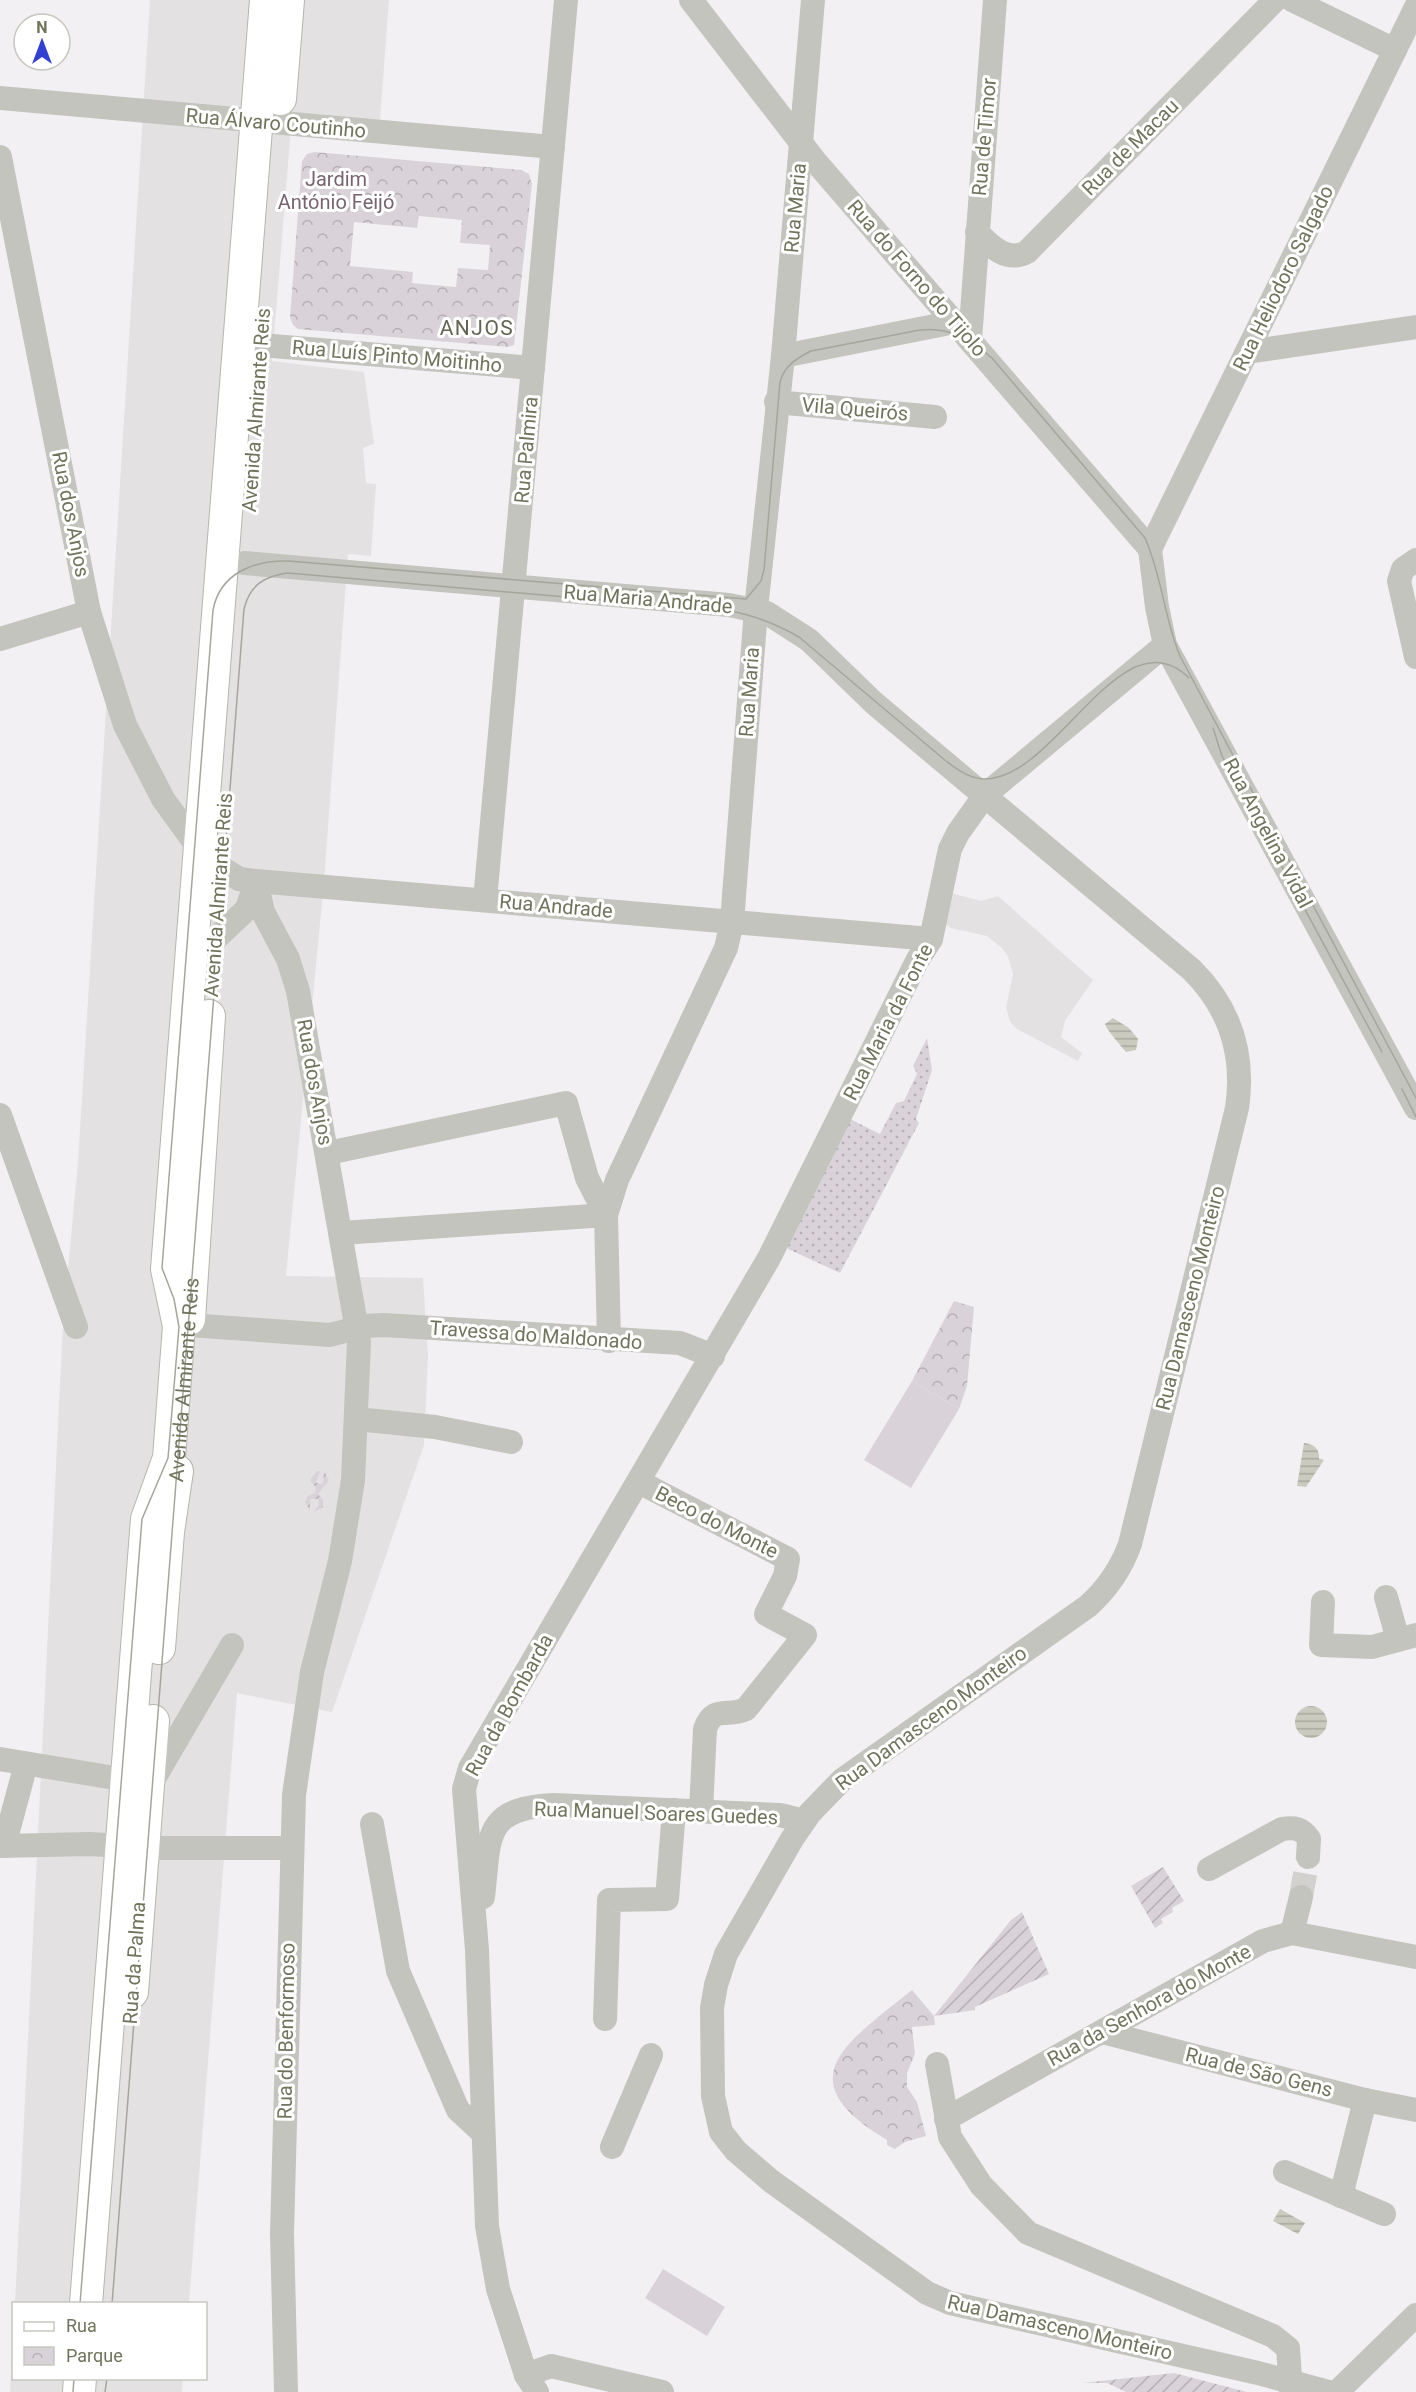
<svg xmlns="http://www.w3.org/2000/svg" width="1416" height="2392" viewBox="0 0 1416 2392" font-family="Roboto,sans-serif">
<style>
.built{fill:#e3e1e2}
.grass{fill:url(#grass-dots)}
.park{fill:url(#park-crowns);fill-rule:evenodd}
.garden{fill:url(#garden-furrows)}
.pitch{fill:#dad2d9}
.water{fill:url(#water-rules)}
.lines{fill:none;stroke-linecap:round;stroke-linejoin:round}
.minor-tunnel{stroke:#d2d1ce;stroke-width:24;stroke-dasharray:24 12;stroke-linecap:butt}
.major-casing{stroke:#b5b6ae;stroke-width:34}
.minor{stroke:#c3c4bd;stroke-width:24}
.major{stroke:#fff;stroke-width:32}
.tram{stroke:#a5a69b;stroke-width:1.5}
.labels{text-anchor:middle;stroke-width:6;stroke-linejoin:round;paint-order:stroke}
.street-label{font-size:20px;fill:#71745d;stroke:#fff}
.park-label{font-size:20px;fill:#77646e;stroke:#fff}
.neighbourhood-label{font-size:21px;letter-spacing:1.5px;fill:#636553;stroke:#fff}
</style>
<defs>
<pattern id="grass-dots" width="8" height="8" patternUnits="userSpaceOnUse" patternTransform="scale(1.5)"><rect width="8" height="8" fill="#dad2d9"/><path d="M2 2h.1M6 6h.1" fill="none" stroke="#b5afb3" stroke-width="1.8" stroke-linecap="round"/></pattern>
<pattern id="park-crowns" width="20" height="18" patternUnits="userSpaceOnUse" patternTransform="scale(1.5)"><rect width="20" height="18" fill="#dad2d9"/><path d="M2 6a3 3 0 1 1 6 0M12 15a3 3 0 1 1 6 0" fill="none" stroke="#b5afb3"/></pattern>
<pattern id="garden-furrows" width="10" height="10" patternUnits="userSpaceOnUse" patternTransform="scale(1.5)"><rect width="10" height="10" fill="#dad2d9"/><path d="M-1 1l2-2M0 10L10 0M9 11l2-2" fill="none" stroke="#b5afb3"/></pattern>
<pattern id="water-rules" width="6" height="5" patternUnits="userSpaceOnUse" patternTransform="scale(1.5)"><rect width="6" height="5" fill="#cacabe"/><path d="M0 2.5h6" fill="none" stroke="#a8a99e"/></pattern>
</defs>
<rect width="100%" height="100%" fill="#f3f0f4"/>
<g class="built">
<polygon points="150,0 389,0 380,120 292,115 272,361 364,372 374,444 363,448 366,483 376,484 371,556 348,554 324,882 286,1276 423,1278 428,1356 424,1445 332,1712 237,1693 189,2303 15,2304 63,1323 78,1162"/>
<polygon points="951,893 981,901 998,896 1093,980 1065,1021 1061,1037 1082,1053 1078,1061 1017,1029 1010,1022 1006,1007 1013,974 1008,956 1002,948 987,936 950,928 942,920"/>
<polygon points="13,2327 14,2378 183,2379 182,2392 10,2392"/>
</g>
<polygon class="grass" points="927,1038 932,1070 916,1119 919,1123 840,1273 788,1249 787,1241 846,1117 880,1134 896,1103 904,1101 917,1074 913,1066"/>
<g class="park">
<path d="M314 152 521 170 529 174 532 184 514 345 508 347 298 329 293 325 290 317 302 161 307 154ZM419 216 462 220 460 243 490 245 488 270 458 268 456 287 412 283 413 272 350 266 354 222 417 228Z"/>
<polygon points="954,1301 974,1307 967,1386 959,1409 912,1381"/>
<path d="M912 1990 934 2016 935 2025 912 2027 915 2054 907 2073V2087L917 2102 926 2136 905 2142 895 2149 887 2145V2140C784 2079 848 2042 912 1990Z"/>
</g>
<g class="garden">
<polygon points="317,1471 320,1471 316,1483 323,1484 324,1471 329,1480 318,1494 323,1500 323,1507 314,1512 319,1505 318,1499 310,1499 310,1511 305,1502 308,1496 315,1493 316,1488 310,1480"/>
<polygon points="1163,1867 1184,1901 1172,1908 1173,1912 1161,1919 1163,1923 1155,1928 1131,1886"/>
<polygon points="1022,1912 1049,1974 975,2007 975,2010 934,2016 1011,1920"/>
<polygon points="1174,2373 1247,2392 1126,2392 1107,2383 1083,2383"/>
</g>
<g class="pitch">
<polygon points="912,1381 959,1409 911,1488 864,1460"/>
<polygon points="663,2269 725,2307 707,2336 645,2298"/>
</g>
<g class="water">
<path d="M1113 1018 1129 1028 1138 1039 1136 1050 1126 1052C1121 1046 1106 1029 1105 1024Z"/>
<path d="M1304 1443C1314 1444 1320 1449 1319 1459L1324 1460 1306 1487 1297 1486Z"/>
<circle cx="1311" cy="1722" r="16"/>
<polygon points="1280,2209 1305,2223 1298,2234 1273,2221"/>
</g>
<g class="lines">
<polyline class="minor-tunnel" points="1301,1897 1308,1857"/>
<defs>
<g id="major">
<polyline points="280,99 288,0"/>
<polyline points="189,1319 209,1016"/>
<polyline points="159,1648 168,1532 177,1471"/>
<polyline points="132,1992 153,1721"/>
<polyline points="86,2304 147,1519 169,1458 179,1326 167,1269 266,0"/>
<polyline points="79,2392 80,2378"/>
</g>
</defs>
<use href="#major" class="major-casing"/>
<g class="minor">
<polyline points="691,0 815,161 1150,549"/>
<polyline points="1292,0 1395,50"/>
<polyline points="0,98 553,147"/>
<polyline points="0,157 89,612 125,725 163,799 200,850"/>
<path d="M977 232C990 246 1007 263 1027 252L1275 0"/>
<polyline points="970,340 995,0"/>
<polyline points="261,345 533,368"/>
<polyline points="1247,352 1416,327"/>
<polyline points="783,356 955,322"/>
<polyline points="776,402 935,417"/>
<polyline points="1150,549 1157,607 1165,645 1416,1108"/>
<polyline points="1150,549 1416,7"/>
<polyline points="1416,560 1403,569 1399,581 1416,657"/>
<path d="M244 563 729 605 767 613 809 640 874 703 1192 970C1230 1008 1245 1054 1237 1108L1130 1544C1121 1569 1108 1588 1088 1606L842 1780 810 1813 792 1839 726 1954 716 1985 712 2008 713 2096 721 2132 736 2151 771 2181 927 2293 950 2303 1258 2373 1329 2392"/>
<polyline points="0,639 89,612"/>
<polyline points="220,867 239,879 256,881 263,912 288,959 298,991 359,1342 353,1480 340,1561 312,1672 294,1795 282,2233 286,2392"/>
<polyline points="485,900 566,0"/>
<polyline points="214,940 247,909 256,881 931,939"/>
<polyline points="0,1115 76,1327"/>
<polyline points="328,1153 566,1103 587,1178 606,1215"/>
<polyline points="342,1233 606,1215"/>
<polyline points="189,1325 330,1335 364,1326 384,1325 680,1343 713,1356"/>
<polyline points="609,1341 606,1215 617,1180 726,948 732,922 756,609 783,356 813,0"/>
<polyline points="357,1419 435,1427 511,1442"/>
<path d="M639 1482 788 1559 785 1576 766 1614 805 1635 746 1709C728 1718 714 1704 705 1729L701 1811"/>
<polyline points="1386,1597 1398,1640"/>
<polyline points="1323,1602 1321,1645 1372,1647 1416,1635"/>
<polyline points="0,1759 127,1780"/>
<polyline points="149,1787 232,1645"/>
<polyline points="372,1824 398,1971 458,2110 482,2132"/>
<polyline points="0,1846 90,1844 121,1846"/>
<polyline points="4,1846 26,1764"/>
<polyline points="143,1848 290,1848"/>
<path d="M1209 1869 1282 1829C1294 1827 1302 1828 1309 1839L1308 1857"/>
<path d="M483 1897C490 1838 482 1808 554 1805L780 1815 804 1821"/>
<polyline points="1292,1933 1301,1897"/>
<polyline points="605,2019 609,1900 667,1899 674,1810"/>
<polyline points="1102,2032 1365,2100 1416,2110"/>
<polyline points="937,2064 950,2137 981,2185 1028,2233 1273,2336 1288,2348 1291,2392"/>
<polyline points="946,2119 1263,1941 1292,1933 1416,1957"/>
<polyline points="612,2147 651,2055"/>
<polyline points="1285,2172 1384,2214"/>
<polyline points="1341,2196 1365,2100"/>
<polyline points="526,2375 551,2366 662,2392"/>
<polyline points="537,2392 526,2375 498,2289 487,2226 477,1950 464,1789 470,1768 769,1258 917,961 931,939 950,849 958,833 985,795 1165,645"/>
<polyline points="1337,2392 1416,2315"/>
</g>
<use href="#major" class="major"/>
<g class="tram">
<polyline points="1213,728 1222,756 1382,1052"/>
<polyline points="1402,1089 1416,1117"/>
<path d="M80 2304 142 1519 168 1458 179 1327 174 1299 162 1268 213 610C220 573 254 560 289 561L746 599 761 581 764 570 780 382C784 366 797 358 811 351L920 330C950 327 970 339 992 358L1145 538C1162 576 1164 618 1180 656L1416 1098"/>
<path id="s1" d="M112 2304 244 609C250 585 264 576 288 573L729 611C755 615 776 624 799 637L946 761C957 769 968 778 983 779 1055 782 1121 611 1189 678"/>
<polyline points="73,2392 74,2378"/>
<polyline points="105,2392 107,2378"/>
</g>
</g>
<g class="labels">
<g class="street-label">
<text transform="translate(276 123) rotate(5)" y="7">Rua Álvaro Coutinho</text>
<text transform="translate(984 137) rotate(-85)" y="7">Rua de Timor</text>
<text transform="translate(1130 147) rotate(-45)" y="7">Rua de Macau</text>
<text transform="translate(795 208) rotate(-85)" y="7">Rua Maria</text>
<text transform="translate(917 278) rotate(49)" y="7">Rua do Forno do Tijolo</text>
<text transform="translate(1283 278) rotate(-64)" y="7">Rua Heliodoro Salgado</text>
<text transform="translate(397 356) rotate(5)" y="7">Rua Luís Pinto Moitinho</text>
<text transform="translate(855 409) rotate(5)" y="7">Vila Queirós</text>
<text transform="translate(256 410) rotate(-86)" y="7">Avenida Almirante Reis</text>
<text transform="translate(526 450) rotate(-85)" y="7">Rua Palmira</text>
<text transform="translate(71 514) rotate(79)" y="7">Rua dos Anjos</text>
<text transform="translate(648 599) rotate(5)" y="7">Rua Maria Andrade</text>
<text transform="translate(749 692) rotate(-86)" y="7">Rua Maria</text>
<text transform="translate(1268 833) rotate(62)" y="7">Rua Angelina Vidal</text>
<text transform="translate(218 895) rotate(-86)" y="7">Avenida Almirante Reis</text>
<text transform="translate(556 906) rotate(5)" y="7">Rua Andrade</text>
<text transform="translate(888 1022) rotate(-63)" y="7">Rua Maria da Fonte</text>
<text transform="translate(315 1082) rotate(80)" y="7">Rua dos Anjos</text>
<text transform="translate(1190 1298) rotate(-76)" y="7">Rua Damasceno Monteiro</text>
<text transform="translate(536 1335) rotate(4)" y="7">Travessa do Maldonado</text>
<text dy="7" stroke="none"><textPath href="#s1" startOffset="927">Avenida Almirante Reis</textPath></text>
<text transform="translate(717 1522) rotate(27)" y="7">Beco do Monte</text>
<text transform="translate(509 1705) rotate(-61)" y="7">Rua da Bombarda</text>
<text transform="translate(931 1718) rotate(-36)" y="7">Rua Damasceno Monteiro</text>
<text transform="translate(656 1813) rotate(2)" y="7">Rua Manuel Soares Guedes</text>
<text transform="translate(134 1963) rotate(-86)" y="7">Rua da Palma</text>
<text transform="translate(1149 2005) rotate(-29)" y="7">Rua da Senhora do Monte</text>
<text transform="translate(286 2031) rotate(-89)" y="7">Rua do Benformoso</text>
<text transform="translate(1259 2072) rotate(14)" y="7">Rua de São Gens</text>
<text transform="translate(1060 2327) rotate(13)" y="7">Rua Damasceno Monteiro</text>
</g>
<g class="park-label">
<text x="336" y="186">Jardim<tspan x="336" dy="23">António Feijó</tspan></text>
</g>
<g class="neighbourhood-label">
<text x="477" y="335">ANJOS</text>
</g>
</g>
<rect x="12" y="2302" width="195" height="78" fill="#ffffff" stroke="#c6c7be" stroke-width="1.5"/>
<rect x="24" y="2322" width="30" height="9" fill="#ffffff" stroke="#c6c7be" stroke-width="1.5"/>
<text x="66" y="2332" font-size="18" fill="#71745d">Rua</text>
<rect x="24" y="2347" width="30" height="18" fill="url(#park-crowns)" stroke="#c6c7be" stroke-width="1.5"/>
<text x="66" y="2362" font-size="18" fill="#71745d">Parque</text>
<g transform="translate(42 42)"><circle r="28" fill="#ffffff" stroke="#c6c7be" stroke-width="1.5"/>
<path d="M0-4.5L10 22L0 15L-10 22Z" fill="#3140d3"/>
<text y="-9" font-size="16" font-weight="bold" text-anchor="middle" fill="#71745d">N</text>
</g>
</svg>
